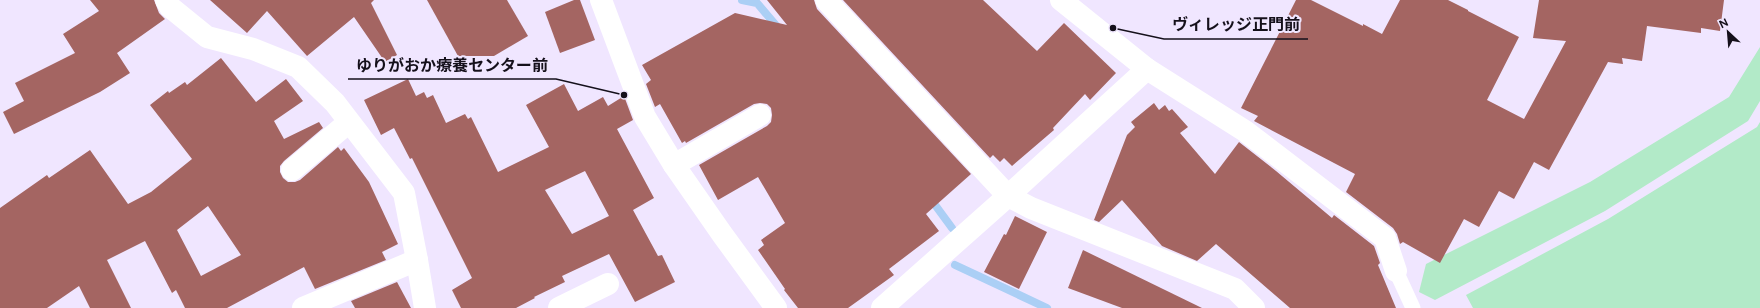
<svg xmlns="http://www.w3.org/2000/svg" width="1760" height="308" viewBox="0 0 1760 308" font-family="Figtree,'Noto Sans JP',sans-serif">
<style>
.green{fill:#b2eac8}
.lines{fill:none;stroke-linecap:round;stroke-linejoin:round}
.stream{stroke:#abcff5;stroke-width:8}
.building{fill:#a46562;fill-rule:evenodd}
.service{stroke:#fff;stroke-width:15}
.minor{stroke:#fff;stroke-width:22}
.leader{fill:none;stroke:#15101b;stroke-width:1.5}
.callout-dot{fill:#15101b;stroke:#f0e6ff;stroke-width:1.5}
.callout-label{font-size:16px;text-anchor:middle;font-weight:bold;fill:#15101b;stroke:#f0e6ff;stroke-width:4;stroke-linejoin:round;paint-order:stroke}
</style>
<rect width="100%" height="100%" fill="#f0e6ff"/>
<g class="green">
<polygon points="1760,47 1760,101 1748,121 1605,211 1435,300 1419,292 1426,264 1590,182 1729,97"/>
<polygon points="1760,122 1760,308 1473,308 1466,295 1608,219 1757,127"/>
</g>
<g class="lines">
<g class="stream">
<polyline points="742,0 757,3 780,30"/>
<polyline points="930,198 952,228"/>
<polyline points="955,265 1047,308"/>
</g>
</g>
<g class="building">
<polygon points="90,0 154,0 159,13 165,19 117,53 130,73 100,92 14,134 3,112 24,101 15,83 75,53 63,34 99,11"/>
<polygon points="210,0 374,0 371,3 397,55 385,62 354,17 307,56 267,11 247,33"/>
<polygon points="427,0 507,0 528,36 494,56 458,56"/>
<polygon points="574,0 580,0 595,40 560,53 545,12"/>
<polygon points="767,0 814,0 817,9 971,174 926,214 939,231 889,269 894,275 848,308 798,308 784,290 785,289 758,250 764,245 761,240 785,223 758,177 718,200 699,165 767,126 771,122 772,115 771,108 767,104 760,103 754,104 686,143 685,141 682,143 660,104 655,107 646,84 651,80 642,65 735,13 787,25"/>
<polygon points="843,0 983,0 1037,51 1064,23 1116,73 1090,100 1085,94 1053,128 1054,130 1012,166 1004,158 1000,162 993,155 990,158"/>
<polygon points="1296,0 1311,0 1363,26 1363,24 1382,34 1400,0 1448,0 1468,10 1468,11 1519,37 1487,100 1524,119 1566,41 1533,38 1539,0 1724,0 1720,31 1701,28 1701,33 1647,26 1642,61 1622,58 1623,64 1608,62 1549,170 1534,162 1514,199 1499,191 1479,227 1464,219 1440,263 1403,242 1400,244 1397,234 1393,228 1346,192 1355,174 1254,121 1258,116 1241,108"/>
<path d="M221 58 256 102 286 79 303 101 274 121 284 139 319 122 323 128 284 161 280 166V172L283 178 288 182H295L300 180 338 147 341 151 344 148 369 182 398 244 382 252 386 260 315 289 304 267 227 308H185L176 290 172 293 145 241 107 260 131 308H90L79 286 47 308H0V208L47 175 49 178 90 150 128 204 151 192 192 159 150 105 168 91 169 93 185 82 187 85ZM208 206 241 255 201 276 177 230Z"/>
<path d="M408 79 416 96 424 92 427 98 433 95 446 123 465 114 468 119 471 117 498 172 549 147 526 105 564 84 578 111 603 97 608 106 624 96 633 120 617 129 654 198 633 210 658 256 662 255 675 282 635 302 609 254 562 276 565 282 534 297 535 298 516 308H461L452 290 472 278 412 158 410 159 394 128 381 135 364 100ZM585 171 609 216 572 234 545 190Z"/>
<polygon points="1154,103 1159,110 1165,105 1169,111 1172,109 1188,127 1180,133 1215,174 1239,142 1276,171 1332,218 1334,215 1374,246 1380,263 1378,265 1396,308 1290,308 1216,244 1197,261 1162,246 1122,200 1099,222 1094,220 1127,135 1135,127 1131,122"/>
<polygon points="1015,216 1047,232 1019,289 984,272 1004,234 1006,235"/>
<polygon points="1083,250 1202,308 1122,308 1068,288"/>
<polygon points="397,282 411,308 355,308 351,301"/>
</g>
<g class="lines">
<polyline class="service" points="1396,271 1413,308"/>
<g class="minor">
<polyline points="166,0 170,7 207,37 253,49 298,67 335,103 404,193 417,260 425,308"/>
<polyline points="601,0 645,117 674,165 722,234 776,308"/>
<polyline points="826,0 1008,196 1031,208 1235,289 1254,308"/>
<polyline points="1061,0 1147,69 1245,131 1385,238 1396,271"/>
<polyline points="674,165 760,115"/>
<polyline points="292,170 349,122"/>
<polyline points="303,308 417,260"/>
<polyline points="559,308 608,284"/>
<polyline points="882,308 1008,196 1147,69"/>
</g>
</g>
<path class="leader" d="M1113 28L1164 39H1308M624 95L556 79H348"/>
<g class="callout-dot">
<circle cx="1113" cy="28" r="4"/>
<circle cx="624" cy="95" r="4"/>
</g>
<g class="callout-label">
<text x="1236" y="30">ヴィレッジ正門前</text>
<text x="452" y="71">ゆりがおか療養センター前</text>
</g>
<g transform="translate(1728 32) rotate(334)" stroke="#f0e6ff" stroke-width="3" paint-order="stroke">
<path d="M0-3L7 15L0 10L-7 15Z" fill="#15101b"/>
<text y="-6" font-size="11" font-weight="bold" text-anchor="middle" fill="#15101b">N</text>
</g>
</svg>
